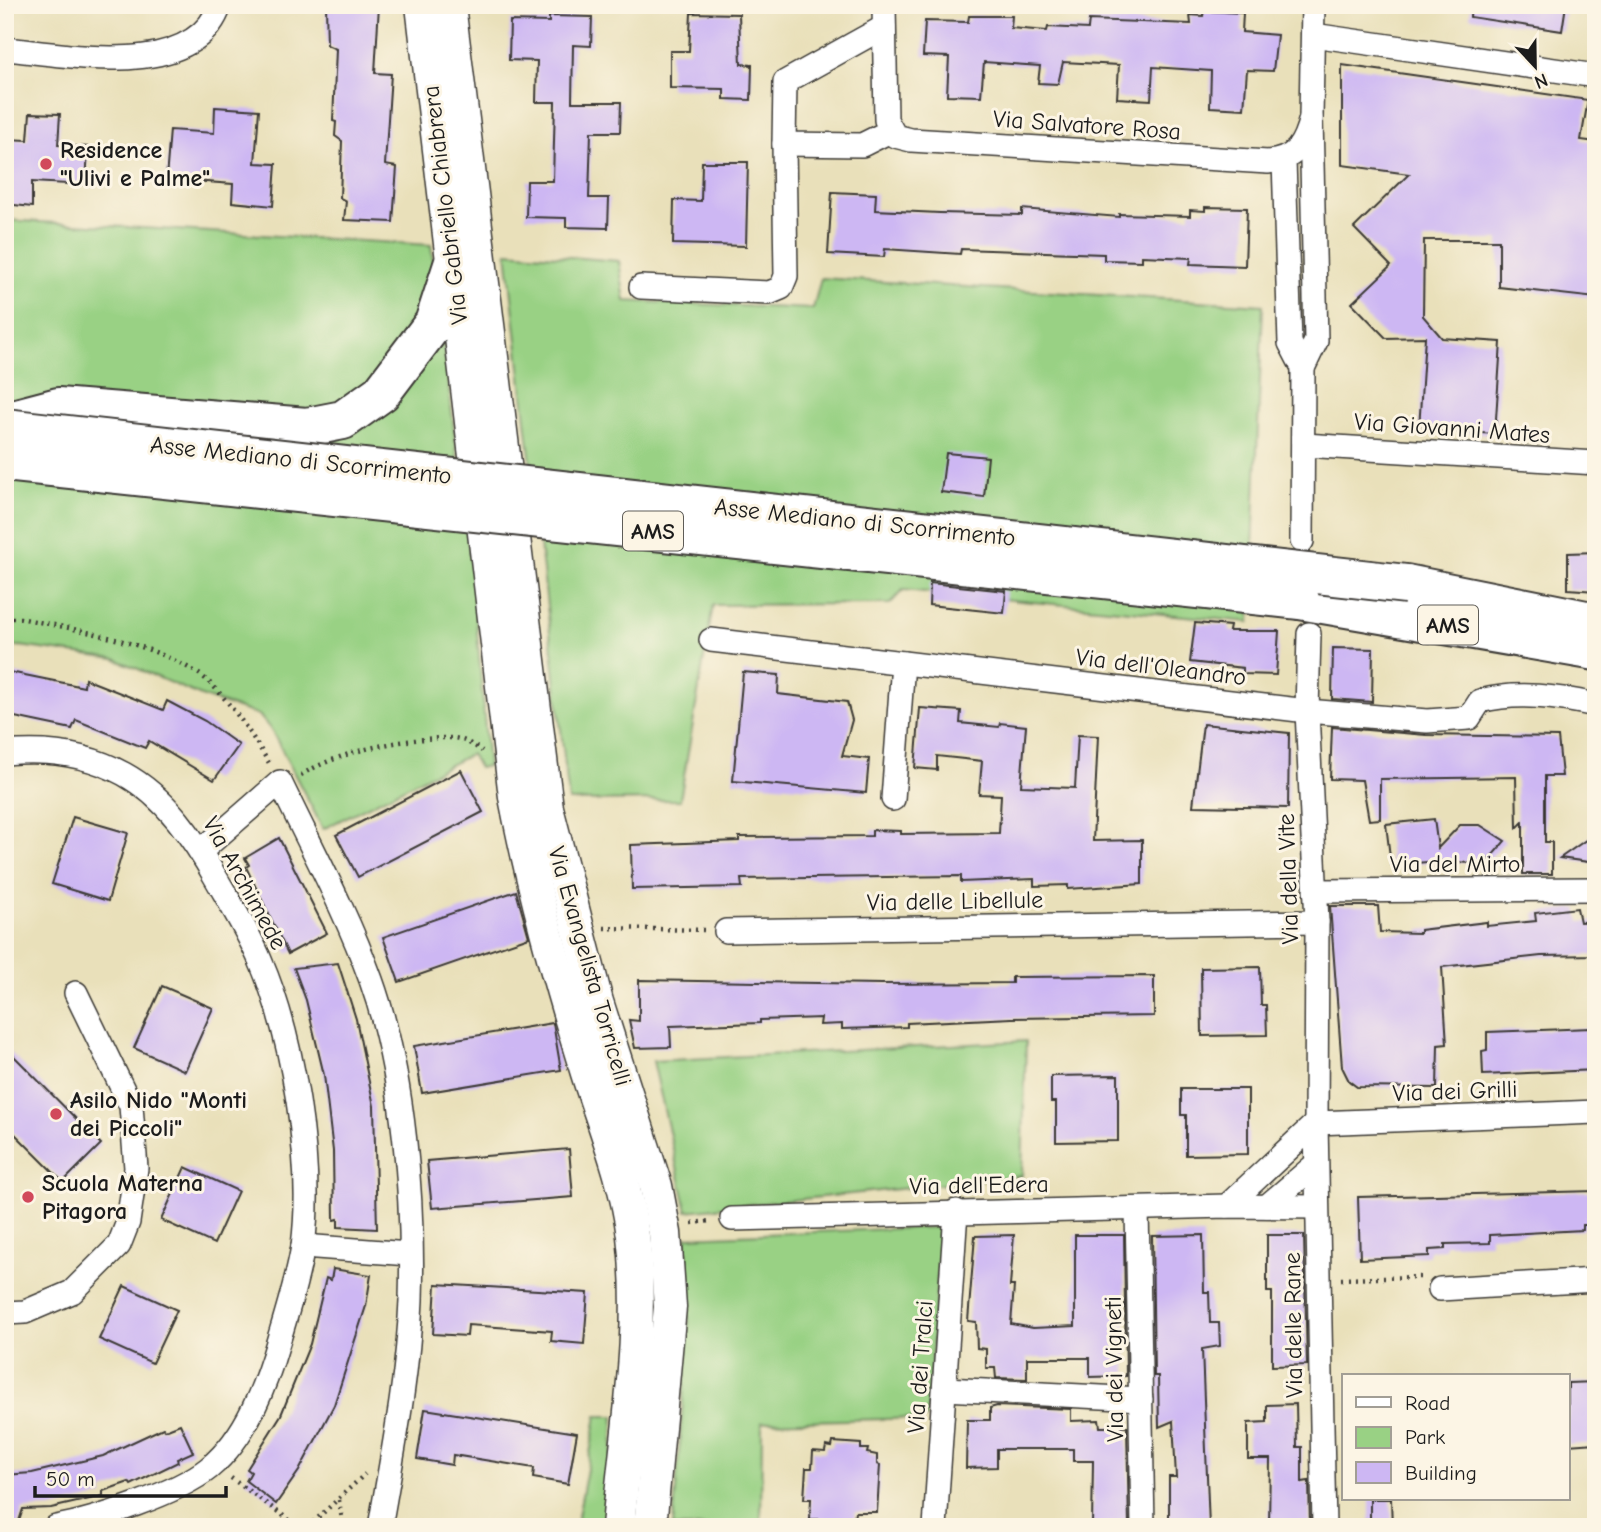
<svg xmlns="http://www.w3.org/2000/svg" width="1601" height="1532" viewBox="0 0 1601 1532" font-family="'Comic Neue',sans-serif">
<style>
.green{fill:#99d184;stroke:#5a7650;stroke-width:2}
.building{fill:#cdb7f3}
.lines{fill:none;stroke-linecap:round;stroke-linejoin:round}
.street-casing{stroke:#3b3934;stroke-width:26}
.secondary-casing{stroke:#3b3934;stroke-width:35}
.highway-casing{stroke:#3b3934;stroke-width:42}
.path{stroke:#3b3934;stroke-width:4.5;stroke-dasharray:2 5;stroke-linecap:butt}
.street{stroke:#fff;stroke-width:23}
.secondary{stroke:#fff;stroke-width:32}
.highway{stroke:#fff;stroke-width:38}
.highway-bridge-casing{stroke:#3b3934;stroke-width:42;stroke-linecap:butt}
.highway-bridge{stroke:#fff;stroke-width:38}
.poi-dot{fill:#d1495b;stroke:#fcf5e5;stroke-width:2.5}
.labels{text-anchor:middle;stroke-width:6;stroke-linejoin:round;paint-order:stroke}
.shield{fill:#fcf5e5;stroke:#5f5d58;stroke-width:2}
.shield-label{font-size:23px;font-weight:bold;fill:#1c1c1c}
.street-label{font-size:24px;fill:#1c1c1c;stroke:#fcf5e5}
.poi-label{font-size:24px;font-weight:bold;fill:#1c1c1c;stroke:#fcf5e5;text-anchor:start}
</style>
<rect width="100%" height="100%" fill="#fcf5e5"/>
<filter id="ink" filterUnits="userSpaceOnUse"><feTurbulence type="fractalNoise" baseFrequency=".0143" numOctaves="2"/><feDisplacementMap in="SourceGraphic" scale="14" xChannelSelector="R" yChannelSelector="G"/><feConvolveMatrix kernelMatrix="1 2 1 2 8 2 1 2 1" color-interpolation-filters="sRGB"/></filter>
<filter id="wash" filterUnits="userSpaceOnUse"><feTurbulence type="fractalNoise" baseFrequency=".00686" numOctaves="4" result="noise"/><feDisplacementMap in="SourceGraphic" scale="28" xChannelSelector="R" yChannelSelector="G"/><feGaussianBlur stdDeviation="1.57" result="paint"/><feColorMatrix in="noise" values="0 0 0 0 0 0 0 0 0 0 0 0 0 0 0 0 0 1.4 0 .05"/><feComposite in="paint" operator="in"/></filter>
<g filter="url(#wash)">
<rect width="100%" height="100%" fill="#e9e0ba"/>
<g class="green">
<polygon points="5,220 431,245 473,582 488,766 479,768 471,754 323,829 272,731 259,715 206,698 115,659 20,646 5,648"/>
<polygon points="507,252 619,261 625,301 813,309 821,278 1263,305 1250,622 903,590 890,604 713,605 680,800 569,801"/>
<polygon points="1026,1041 1022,1176 687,1211 653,1061"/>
<polygon points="941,1227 927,1418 762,1422 761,1527 673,1527 689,1324 686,1237"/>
<polygon points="597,1416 614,1416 608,1527 576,1527"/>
</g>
<g id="blocks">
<g class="building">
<polygon points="326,5 379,5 375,73 391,74 385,165 397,167 393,222 344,220 346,201 340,198 342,141 335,136 336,122 333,121 336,49 327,45"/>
<polygon points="1471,5 1566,5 1562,31 1470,17"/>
<polygon points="1204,11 1243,13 1242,32 1277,35 1273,71 1247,70 1244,109 1210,107 1211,71 1153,67 1151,100 1117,98 1119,65 1063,62 1058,84 1038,83 1040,66 984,62 981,96 947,95 949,57 923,56 925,21 968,22 969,16 1012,16 1011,28 1047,31 1048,27 1088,29 1089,20 1191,24 1190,15 1203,16"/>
<polygon points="691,13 739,14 741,64 752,65 751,100 724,99 724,89 670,88 670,51 689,51"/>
<polygon points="549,16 592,17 591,46 573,45 572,102 621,102 620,132 591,132 589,198 609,198 608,228 566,227 566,218 526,217 527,181 553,181 555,102 536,102 537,61 509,60 510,21 549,22"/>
<polygon points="1342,65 1588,100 1581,140 1596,142 1596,298 1499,287 1499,240 1424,240 1423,316 1442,338 1501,342 1495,434 1419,429 1425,337 1386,338 1352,303 1391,266 1354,228 1409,174 1342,165"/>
<polygon points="215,107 259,110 255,163 276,164 273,206 232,202 233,184 166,179 170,130 214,133"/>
<polygon points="30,113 60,114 58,145 88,147 86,185 32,182 32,207 5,204 5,139 28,140"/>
<polygon points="702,162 748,162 746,246 673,244 674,200 701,201"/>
<polygon points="832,192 876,194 875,210 940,213 1022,215 1022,209 1119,217 1119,214 1190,216 1190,210 1205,211 1205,207 1247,208 1245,266 1190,264 1191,258 1142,256 1142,261 1104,260 1104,254 961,249 960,254 885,249 884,257 828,254"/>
<polygon points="946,453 988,457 984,497 941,492"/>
<polygon points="1596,552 1596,591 1568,589 1568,553"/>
<polygon points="930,583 1006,591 1004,613 929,605"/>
<polygon points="1195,623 1230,626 1229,631 1279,631 1276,675 1243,674 1243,668 1190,662"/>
<polygon points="1333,648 1373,649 1372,702 1332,699"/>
<polygon points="5,671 84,687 85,679 163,710 167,701 205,721 239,745 214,780 149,741 145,748 76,720 72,729 5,715"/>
<polygon points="743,672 779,675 778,694 847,702 852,720 842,756 869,759 866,793 733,781"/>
<polygon points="920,708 961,711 960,723 999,727 1000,723 1026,726 1021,786 1075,788 1078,735 1098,736 1093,841 1142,840 1142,884 1068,889 1068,885 1034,886 1034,879 961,882 961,876 741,879 742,887 632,889 631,845 739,841 739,837 872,836 872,830 901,831 901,834 999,833 1001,795 979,794 982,761 937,756 937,770 915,768"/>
<polygon points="1203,724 1289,733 1288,808 1193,806"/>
<polygon points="1332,727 1426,735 1558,737 1562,776 1545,776 1545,842 1552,842 1552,874 1523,874 1523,822 1517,828 1516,777 1380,779 1380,819 1369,820 1362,780 1330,779"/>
<polygon points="461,770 483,812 358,877 336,835"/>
<polygon points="73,817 128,833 108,901 52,884"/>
<polygon points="1434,819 1438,848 1460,825 1480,825 1505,841 1485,864 1440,861 1391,865 1386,824"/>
<polygon points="1596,833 1596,863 1560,858"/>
<polygon points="279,838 327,933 288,954 246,867 249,865 245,858"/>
<polygon points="516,891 529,937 399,982 383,937"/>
<polygon points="1330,906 1378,906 1380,932 1420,933 1420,930 1487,922 1487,926 1536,921 1535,913 1577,908 1580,922 1596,921 1596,955 1541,956 1442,967 1447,1044 1438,1045 1437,1088 1357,1087 1349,1081 1342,1067"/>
<polygon points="338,963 356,1019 374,1106 377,1229 338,1227 338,1219 334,1220 333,1151 324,1075 306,1000 294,968"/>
<polygon points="1260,967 1261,1005 1266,1005 1267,1035 1202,1036 1201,968"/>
<polygon points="1154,976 1154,1016 1012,1018 907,1023 907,1027 842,1029 842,1024 820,1025 821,1018 760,1020 760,1023 670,1026 671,1047 635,1048 629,1020 639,1021 639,980 882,984 1012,983 1012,977"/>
<polygon points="162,986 213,1008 185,1071 134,1048"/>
<polygon points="553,1023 561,1070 422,1093 414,1046"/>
<polygon points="1591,1028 1596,1031 1596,1070 1483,1075 1482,1051 1487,1050 1487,1032"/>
<polygon points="5,1047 101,1144 63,1182 5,1124"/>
<polygon points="1118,1075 1118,1141 1056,1142 1056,1102 1051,1102 1051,1076"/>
<polygon points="1181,1089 1248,1089 1248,1154 1186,1155 1186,1115 1181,1115"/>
<polygon points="569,1149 573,1197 432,1208 427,1161"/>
<polygon points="185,1167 238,1191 214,1244 161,1220"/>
<polygon points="1596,1191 1596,1225 1583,1225 1583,1230 1490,1235 1490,1243 1445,1244 1445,1249 1429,1250 1429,1256 1360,1259 1358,1197"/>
<polygon points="1014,1235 1010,1286 1014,1286 1011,1324 1033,1328 1075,1326 1075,1235 1124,1235 1126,1376 1090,1377 1090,1358 1027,1358 1027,1379 996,1378 995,1368 986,1368 986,1349 977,1348 976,1322 968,1321 975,1236"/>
<polygon points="1203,1235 1204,1292 1209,1292 1210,1323 1219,1323 1220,1346 1202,1349 1209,1527 1169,1527 1169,1477 1176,1477 1173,1421 1159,1427 1158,1376 1154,1376 1152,1236"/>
<polygon points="1267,1235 1304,1235 1307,1365 1272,1366 1272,1292 1267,1292"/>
<polygon points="333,1269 371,1275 366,1306 334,1405 299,1471 276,1504 246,1481 251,1472 247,1469 281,1415 310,1344 326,1278 331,1280"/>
<polygon points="436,1284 588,1293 584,1344 551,1341 552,1331 468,1325 467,1336 433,1334"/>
<polygon points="124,1286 177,1310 152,1363 99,1339"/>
<polygon points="1596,1382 1596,1443 1568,1445 1568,1383"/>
<polygon points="1296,1404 1297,1447 1302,1447 1302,1482 1309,1481 1310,1527 1269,1527 1270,1459 1248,1459 1248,1423 1267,1422 1267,1405"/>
<polygon points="997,1406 1071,1409 1071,1421 1099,1420 1100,1427 1127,1427 1129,1527 1092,1527 1093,1461 1073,1461 1073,1449 997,1449 997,1467 966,1468 967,1420 990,1420 990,1408"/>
<polygon points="425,1409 577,1433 568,1484 533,1478 534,1468 453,1455 452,1465 417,1459"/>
<polygon points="180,1424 193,1452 177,1459 178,1462 131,1485 129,1482 103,1491 103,1496 51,1508 23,1509 17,1527 5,1527 5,1475 32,1473 103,1456 163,1428 165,1430"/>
<polygon points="833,1442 861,1444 861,1449 868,1449 867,1453 877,1455 877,1464 880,1465 877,1512 855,1512 854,1520 810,1519 811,1499 804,1499 806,1468 812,1468 813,1451 825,1452 826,1446 832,1447"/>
<polygon points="1370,1499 1391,1499 1392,1527 1370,1527"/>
</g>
</g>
</g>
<g filter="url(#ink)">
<use href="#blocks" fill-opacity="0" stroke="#3b3934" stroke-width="2"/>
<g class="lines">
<defs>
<g id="street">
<path d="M884 5 886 120 895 136 911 140 1268 162C1296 159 1304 145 1311 118"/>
<polyline points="884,27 785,82 784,144 862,145 890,131"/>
<polyline points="1313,35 1596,76"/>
<path d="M5 49C66 54 194 82 220 5"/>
<polyline points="1284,161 1290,343 1303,368 1302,541"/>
<polyline points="641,287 769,293 781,288 786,276 784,144"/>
<polyline points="1303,368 1316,341 1311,118 1313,5"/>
<polyline points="1304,445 1596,463"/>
<polyline points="1309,634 1307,711 1317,922 1316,1123 1324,1527"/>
<path d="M711 640 1307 711 1427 721 1469 718 1480 701C1518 691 1558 697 1596 705"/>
<path d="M5 753C46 749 88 754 124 774 166 797 194 839 217 880 232 906 248 932 260 960 293 1036 314 1164 303 1246 298 1277 288 1309 279 1339 266 1384 247 1437 209 1468 178 1493 96 1520 56 1527"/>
<polyline points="893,799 903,663"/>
<path d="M201 851 280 782C311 847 346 911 371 980 404 1072 414 1202 411 1300 408 1376 393 1452 380 1527"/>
<polyline points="1315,891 1596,889"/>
<polyline points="726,931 1317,922"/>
<polyline points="1316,1123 1596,1112"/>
<polyline points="1227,1206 1316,1123"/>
<polyline points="1267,1206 1316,1164"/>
<polyline points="1137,1209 1143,1527"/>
<polyline points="732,1219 1227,1206 1317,1207"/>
<polyline points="303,1246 409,1254"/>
<polyline points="1440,1289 1596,1280"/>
<polyline points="5,1313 25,1312 72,1292 119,1245 128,1222 136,1168 131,1106 76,993"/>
<polyline points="945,1389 1141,1399"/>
<polyline points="935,1527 956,1211"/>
</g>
<g id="secondary">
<path d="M422 5 515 797C533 890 559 983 587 1073 604 1127 626 1180 633 1236 645 1330 626 1433 618 1527"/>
<polyline points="449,5 547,808 597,1002 656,1186 665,1233 670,1307 650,1527"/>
</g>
<g id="highway">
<polyline points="5,421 58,407 307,427 343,420 381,393 434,323 453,265"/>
<polyline points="1406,584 1596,622"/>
<polyline points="1300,600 1596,651"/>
</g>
</defs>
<use href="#street" class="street-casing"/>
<use href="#secondary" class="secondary-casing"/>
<use href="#highway" class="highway-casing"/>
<g class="path">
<path d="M5 618H20C81 631 145 640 199 674 223 690 254 738 269 763"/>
<path d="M301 775C340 751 406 737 453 738 462 738 475 746 482 751"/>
<polyline points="604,928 704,930"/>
<polyline points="692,1223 711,1221"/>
<polyline points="1341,1279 1420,1277"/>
<polyline points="231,1478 299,1527"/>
<polyline points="339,1500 343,1527"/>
<polyline points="308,1527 365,1474"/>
</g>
<use href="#street" class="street"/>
<use href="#secondary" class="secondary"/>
<use href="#highway" class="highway"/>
<defs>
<g id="highway-bridge">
<polyline points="5,428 1406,584"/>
<polyline points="5,462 1300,600"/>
</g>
</defs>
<use href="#highway-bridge" class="highway-bridge-casing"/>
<use href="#highway-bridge" class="highway-bridge"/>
</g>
</g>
<g class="poi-dot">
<circle cx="46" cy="164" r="7"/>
<circle cx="56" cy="1114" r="7"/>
<circle cx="28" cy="1197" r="7"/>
</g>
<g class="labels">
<g class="shield">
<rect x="623" y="511.5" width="60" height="39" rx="5"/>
<rect x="1418" y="605.5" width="60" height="39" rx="5"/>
</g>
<g class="shield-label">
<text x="653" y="539">AMS</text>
<text x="1448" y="633">AMS</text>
</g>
<g class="street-label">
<text transform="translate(1087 125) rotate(4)" y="8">Via Salvatore Rosa</text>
<text transform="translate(445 205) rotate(-97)" y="8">Via Gabriello Chiabrera</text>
<text transform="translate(1452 428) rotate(4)" y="8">Via Giovanni Mates</text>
<text transform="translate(301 460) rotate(6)" y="8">Asse Mediano di Scorrimento</text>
<text transform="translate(865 522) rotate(6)" y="8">Asse Mediano di Scorrimento</text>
<text transform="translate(1161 667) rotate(7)" y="8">Via dell'Oleandro</text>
<text x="1455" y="872">Via del Mirto</text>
<text transform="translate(1288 879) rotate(-92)" y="8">Via della Vite</text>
<text transform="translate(245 883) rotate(61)" y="8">Via Archimede</text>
<text transform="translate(955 901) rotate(-1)" y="8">Via delle Libellule</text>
<text transform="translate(590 966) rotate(74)" y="8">Via Evangelista Torricelli</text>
<text transform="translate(1455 1091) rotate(-2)" y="8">Via dei Grilli</text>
<text transform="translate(979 1185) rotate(-1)" y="8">Via dell'Edera</text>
<text transform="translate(1293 1325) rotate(-91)" y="8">Via delle Rane</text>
<text transform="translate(920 1367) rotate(-86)" y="8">Via dei Tralci</text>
<text transform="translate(1114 1369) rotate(-91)" y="8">Via dei Vigneti</text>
</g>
<g class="poi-label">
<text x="60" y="158">Residence<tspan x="60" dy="28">"Ulivi e Palme"</tspan></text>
<text x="70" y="1108">Asilo Nido "Monti<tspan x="70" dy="28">dei Piccoli"</tspan></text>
<text x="42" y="1191">Scuola Materna<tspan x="42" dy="28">Pitagora</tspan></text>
</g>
</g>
<rect width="1601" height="1532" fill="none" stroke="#fcf5e5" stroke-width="28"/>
<rect x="1342" y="1374" width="228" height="126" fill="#fcf5e5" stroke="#a29e95" stroke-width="2"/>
<rect x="1356" y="1397" width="35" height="10" fill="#ffffff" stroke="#a29e95" stroke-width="2"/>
<text x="1405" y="1410" font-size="21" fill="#1c1c1c">Road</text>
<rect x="1356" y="1427" width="35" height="21" fill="#99d184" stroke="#a29e95" stroke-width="2"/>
<text x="1405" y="1444" font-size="21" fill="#1c1c1c">Park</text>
<rect x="1356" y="1462" width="35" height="21" fill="#cdb7f3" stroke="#a29e95" stroke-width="2"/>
<text x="1405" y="1480" font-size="21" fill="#1c1c1c">Building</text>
<g transform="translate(1535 66) rotate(158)" stroke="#fcf5e5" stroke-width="5" paint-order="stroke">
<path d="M0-5L12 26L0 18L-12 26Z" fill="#1c1c1c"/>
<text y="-10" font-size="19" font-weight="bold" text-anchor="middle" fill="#1c1c1c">N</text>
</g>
<path d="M35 1486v10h191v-10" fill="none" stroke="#1c1c1c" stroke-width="3.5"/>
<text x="46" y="1486" font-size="21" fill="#1c1c1c" stroke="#fcf5e5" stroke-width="5" paint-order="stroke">50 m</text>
</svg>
